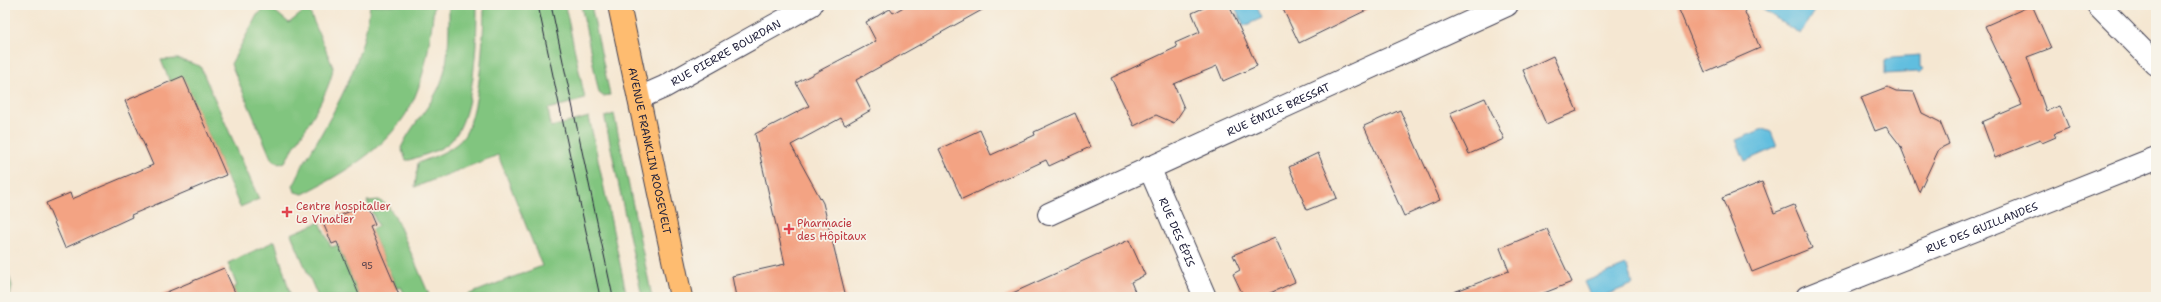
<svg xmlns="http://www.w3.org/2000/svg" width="2161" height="302" viewBox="0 0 2161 302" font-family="'Shantell Sans',sans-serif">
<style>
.green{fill:#81c57f;stroke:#52745d}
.water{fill:#61bedf;stroke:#42708d}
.building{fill:#f3a383}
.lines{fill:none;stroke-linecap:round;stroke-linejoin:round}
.minor-casing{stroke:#424052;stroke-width:24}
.primary-casing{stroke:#424052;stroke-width:24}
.minor{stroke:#fff;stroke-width:22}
.primary{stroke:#febc70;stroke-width:22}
.tram{stroke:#22223b;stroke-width:1}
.health-dot{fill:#e0444e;stroke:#f7f3e8;stroke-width:1.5}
.labels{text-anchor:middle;stroke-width:3.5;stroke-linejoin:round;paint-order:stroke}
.number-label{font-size:9px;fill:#56424d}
.street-label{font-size:11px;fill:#22223b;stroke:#f7f3e8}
.health-label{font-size:11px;fill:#be3a42;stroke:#f7f3e8;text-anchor:start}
</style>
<rect width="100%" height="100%" fill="#f7f3e8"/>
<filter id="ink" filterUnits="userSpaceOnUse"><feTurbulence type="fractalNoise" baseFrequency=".025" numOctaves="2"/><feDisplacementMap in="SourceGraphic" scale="8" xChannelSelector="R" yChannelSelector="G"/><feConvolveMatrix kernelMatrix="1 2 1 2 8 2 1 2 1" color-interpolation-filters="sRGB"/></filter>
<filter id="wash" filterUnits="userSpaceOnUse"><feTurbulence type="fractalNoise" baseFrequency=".012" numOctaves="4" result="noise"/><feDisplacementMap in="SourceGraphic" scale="16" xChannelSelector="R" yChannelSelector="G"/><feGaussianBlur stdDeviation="0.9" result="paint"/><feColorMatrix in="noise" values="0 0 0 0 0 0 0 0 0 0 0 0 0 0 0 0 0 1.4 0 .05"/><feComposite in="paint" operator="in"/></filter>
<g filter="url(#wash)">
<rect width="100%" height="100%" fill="#f5e7d2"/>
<g class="green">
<path d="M370 5H434C431 37 425 81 409 109 386 149 342 174 303 194L295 192 293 185C298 180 300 169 304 163 333 115 364 62 370 5Z"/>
<path d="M449 5H477C477 38 475 117 451 141 441 151 423 155 410 160H406L401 148C410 128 425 113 436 93 450 69 449 33 449 5Z"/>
<path d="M484 5H565L585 99 548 109 551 127 589 117 627 297H462L542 266 498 155 415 187 418 163C433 157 449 152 461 140 480 121 484 33 484 5Z"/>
<polygon points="581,5 591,5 610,95 603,96 599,93"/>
<path d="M266 8H271L289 23 308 8 333 67C331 93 299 138 285 162L279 164 271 158 231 64 257 15Z"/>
<polygon points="178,59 200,66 259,199 240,207 183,77 170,82 161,60"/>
<polygon points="614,114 652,297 642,297 605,119 605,117"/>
<polygon points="379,200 387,205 395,216 430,297 406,297 401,287 397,289 371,230 378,226 367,201"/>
<polygon points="320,222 331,247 338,245 360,297 318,297 291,234"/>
<polygon points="275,241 291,297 237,297 233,288 237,286 228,263"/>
<polygon points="5,262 12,286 10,297 5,297"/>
</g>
<g class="water">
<polygon points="1234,5 1256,5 1262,18 1244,26"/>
<polygon points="1756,5 1804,5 1814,11 1800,34"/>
<polygon points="1920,55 1920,67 1924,69 1919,74 1917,72 1885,74 1885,61 1893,57"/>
<polygon points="1763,129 1771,132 1777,147 1745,161 1736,140"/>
<polygon points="1626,265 1633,284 1601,297 1591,297 1584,282"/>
</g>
<g id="blocks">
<g class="building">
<polygon points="907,5 991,5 856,80 871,110 845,125 841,118 791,145 823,203 846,297 736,297 732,276 785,264 755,134 809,106 796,83 876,41 866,22 890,9 893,13"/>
<polygon points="1210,5 1229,5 1257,66 1223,81 1217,66 1174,84 1184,108 1174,123 1156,115 1134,126 1111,78 1177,47 1175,43 1200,32 1192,13"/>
<polygon points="1281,5 1377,5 1299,43"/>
<polygon points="1677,5 1742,5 1760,48 1705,72"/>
<polygon points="2032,5 2051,48 2027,57 2046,111 2060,106 2069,128 2054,134 2056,137 2042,143 2040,140 1995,158 1982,122 2022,105 1985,26"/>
<polygon points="1553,56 1577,111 1546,124 1523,70"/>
<polygon points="183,76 226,175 131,215 132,217 65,248 46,203 70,193 72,199 153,165 125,101"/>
<polygon points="1887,87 1896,91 1914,92 1922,113 1940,122 1949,144 1939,149 1919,192 1900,145 1886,127 1875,131 1861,97"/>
<polygon points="1485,98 1504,139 1469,154 1450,113"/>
<polygon points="1400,110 1440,200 1404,216 1364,126"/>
<polygon points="1075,113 1090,147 1049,166 1046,160 962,199 939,149 980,130 991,155 1035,135 1034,132"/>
<polygon points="1318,153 1337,198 1307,210 1289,167"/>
<polygon points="1762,182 1774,213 1794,205 1812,248 1752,272 1722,198"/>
<polygon points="366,204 375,225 370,227 400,297 360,297 337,242 332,244 323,223"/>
<polygon points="1547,229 1572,282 1534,297 1446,297 1446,295 1509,271 1500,248"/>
<polygon points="1275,237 1295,282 1261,297 1244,297 1233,274 1240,270 1233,255"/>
<polygon points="1129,240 1145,275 1131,282 1137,297 1004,297"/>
<polygon points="224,268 237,297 155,297"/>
</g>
</g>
</g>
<g filter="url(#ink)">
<use href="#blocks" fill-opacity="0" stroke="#424052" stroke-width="1"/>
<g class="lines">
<defs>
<g id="minor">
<polyline points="2098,5 2156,64"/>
<path id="s1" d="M639 98 664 87 811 5"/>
<path id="s2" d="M1149 167 1205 297"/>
<path id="s3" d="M1049 214 1507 5"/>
<path id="s4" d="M1807 297 2156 158"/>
</g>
<g id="primary">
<path id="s5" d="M619 5 681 297"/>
</g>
</defs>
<use href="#minor" class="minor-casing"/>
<use href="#primary" class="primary-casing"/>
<use href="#minor" class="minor"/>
<use href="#primary" class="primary"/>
<g class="tram">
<polyline points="538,5 600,297"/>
<polyline points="551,5 613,297"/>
</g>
</g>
</g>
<g class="health-dot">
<path d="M285 206h4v4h4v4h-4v4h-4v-4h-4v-4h4z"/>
<path d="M787 223h4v4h4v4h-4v4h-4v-4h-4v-4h4z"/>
</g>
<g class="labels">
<g class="number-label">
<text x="367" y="269">95</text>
</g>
<g class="street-label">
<text dy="4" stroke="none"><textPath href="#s1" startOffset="98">RUE PIERRE BOURDAN</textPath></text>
<text dy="4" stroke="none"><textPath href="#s3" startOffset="252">RUE ÉMILE BRESSAT</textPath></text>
<text dy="4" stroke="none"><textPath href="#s5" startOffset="149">AVENUE FRANKLIN ROOSEVELT</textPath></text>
<text dy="4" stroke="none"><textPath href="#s4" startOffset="188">RUE DES GUILLANDES</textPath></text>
<text dy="4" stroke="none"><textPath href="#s2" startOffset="71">RUE DES ÉPIS</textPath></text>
</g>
<g class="health-label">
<text x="296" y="210">Centre hospitalier<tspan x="296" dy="13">Le Vinatier</tspan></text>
<text x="797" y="227">Pharmacie<tspan x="797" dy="13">des Hôpitaux</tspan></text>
</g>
</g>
<rect width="2161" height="302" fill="none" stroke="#f7f3e8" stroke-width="20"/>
</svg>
